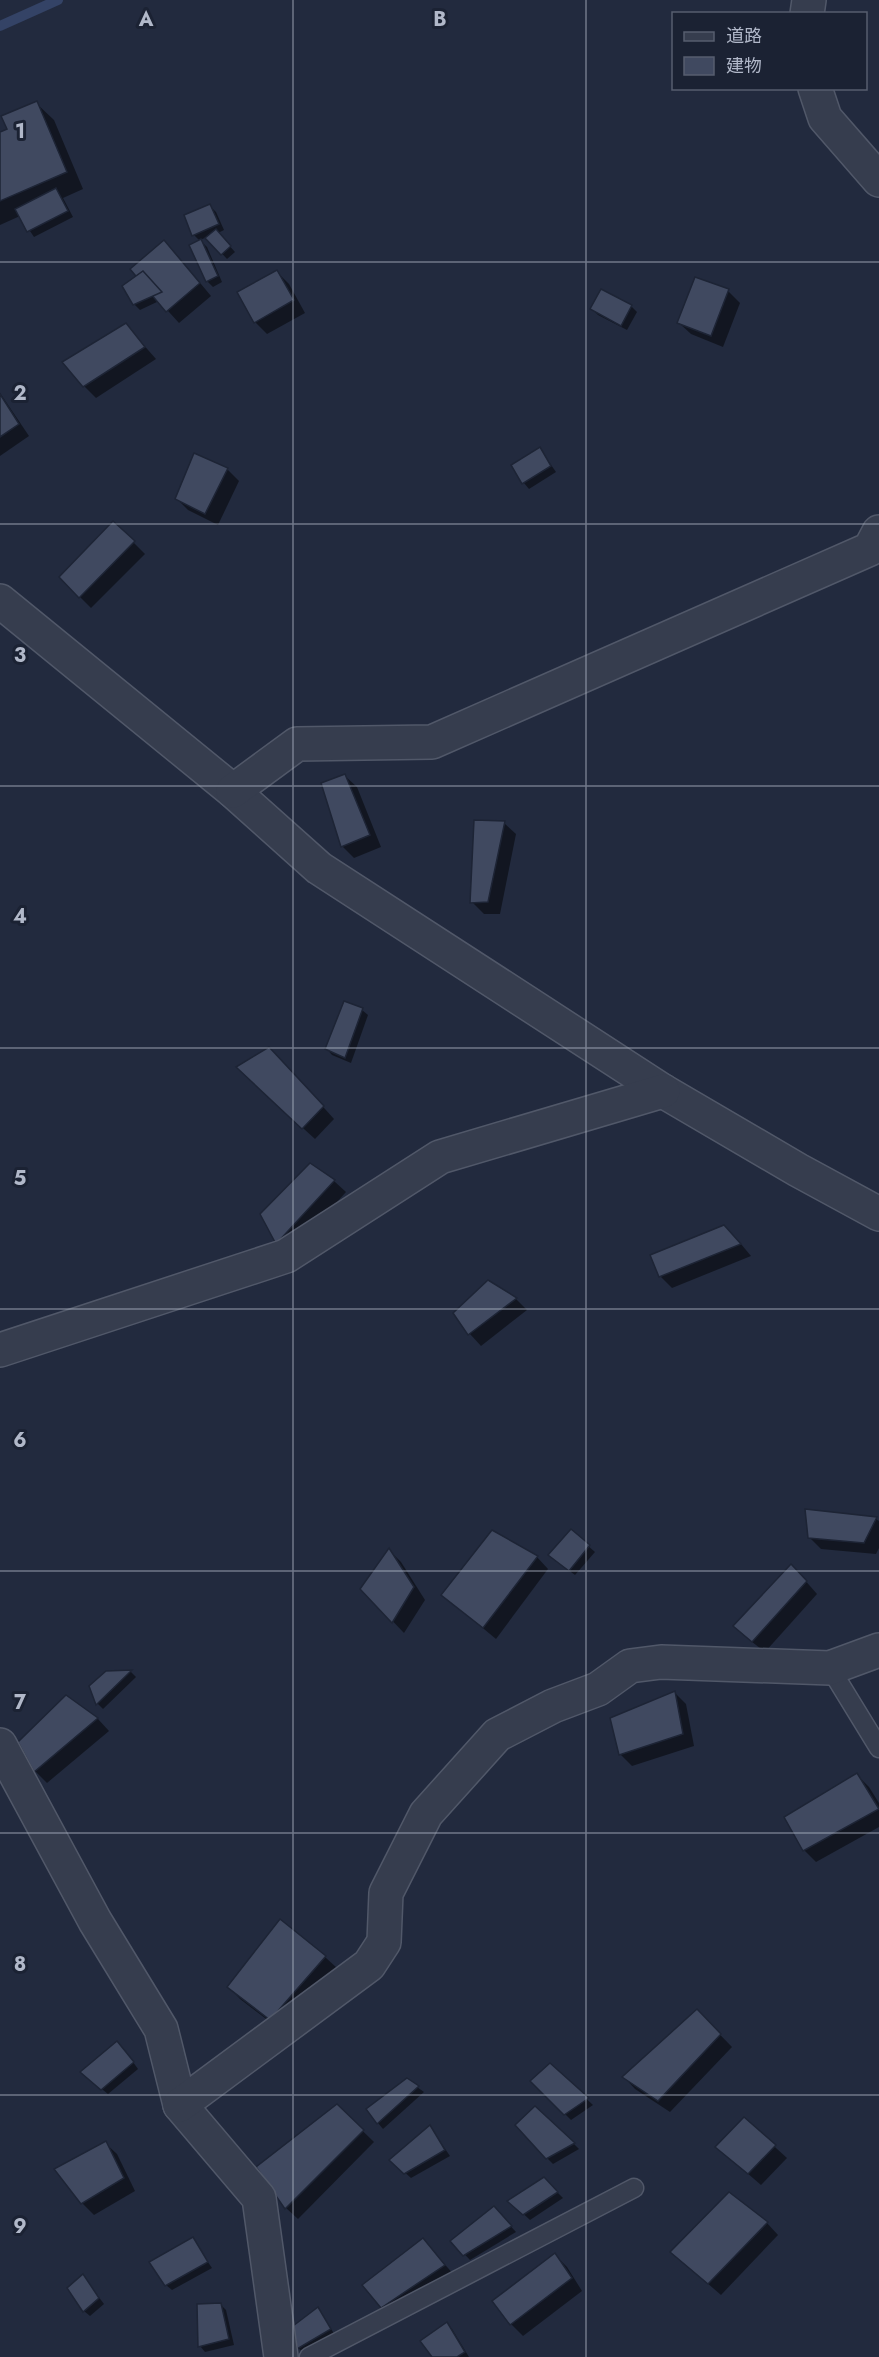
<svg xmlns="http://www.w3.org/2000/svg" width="879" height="2357" viewBox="0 0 879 2357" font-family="Jost,'Noto Sans JP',sans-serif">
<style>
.shadow{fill:#0007}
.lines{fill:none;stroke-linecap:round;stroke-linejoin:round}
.stream{stroke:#344366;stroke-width:10}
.building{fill:#404960;stroke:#1d2435;stroke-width:1.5}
.lane-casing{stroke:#515869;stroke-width:21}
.street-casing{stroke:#515869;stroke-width:36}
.lane{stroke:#363d4e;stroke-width:18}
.street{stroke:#363d4e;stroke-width:33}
.grid{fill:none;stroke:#b1b8c9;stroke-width:1.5;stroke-opacity:0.55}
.grid-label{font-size:20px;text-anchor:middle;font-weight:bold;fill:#b1b8c9;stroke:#1b2233;stroke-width:6;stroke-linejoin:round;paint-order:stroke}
</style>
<rect width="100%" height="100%" fill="#222a3e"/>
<g class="shadow">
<polygon points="36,103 54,120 83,189 63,198 73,217 34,237 20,216 0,225 0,134 9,130"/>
<polygon points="210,206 216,212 224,230 218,233 235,252 227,259 207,237 200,240 207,247 222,282 213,287 207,281 200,241 194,235"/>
<polygon points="176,254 211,296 179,323 159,301 140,310 134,304"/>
<polygon points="277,272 289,284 305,313 267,334 255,322"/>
<polygon points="728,291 740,303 723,347 691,334 679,323"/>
<polygon points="631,306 637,312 627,330 598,315 592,309"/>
<polygon points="126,325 156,359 96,398 84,386"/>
<polygon points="0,393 29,436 0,456"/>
<polygon points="540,449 556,472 529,489 524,483"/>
<polygon points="227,469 239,481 218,525 188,510 176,498"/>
<polygon points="114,523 145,554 91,608 80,597"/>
<polygon points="345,776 357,787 381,847 354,858 342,846"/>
<polygon points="504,823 516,834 500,914 484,914 472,902"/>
<polygon points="345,1003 362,1010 368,1015 351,1063 332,1055 327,1049"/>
<polygon points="281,1060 334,1119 315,1139 249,1079"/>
<polygon points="310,1165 334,1181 346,1192 289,1255 277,1243"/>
<polygon points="736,1238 751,1256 672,1288 660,1276"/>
<polygon points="488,1282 516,1299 527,1310 481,1346 470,1334 455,1313"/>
<polygon points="807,1511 876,1519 879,1521 879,1548 876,1554 821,1549 809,1537"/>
<polygon points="571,1531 595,1552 575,1575 555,1560"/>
<polygon points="389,1550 401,1562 425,1600 404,1633 362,1589"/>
<polygon points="537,1557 548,1569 496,1639 443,1595"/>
<polygon points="803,1578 817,1594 765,1652 747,1638"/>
<polygon points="131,1672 136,1677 103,1709 98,1704 91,1687 107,1673"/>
<polygon points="675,1693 686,1704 694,1746 632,1766 620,1754"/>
<polygon points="66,1697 98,1719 109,1731 47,1783 35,1771 20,1742"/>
<polygon points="857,1775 869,1787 879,1803 879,1827 816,1862 804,1850"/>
<polygon points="325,1957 337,1968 282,2031 240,1999 229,1987"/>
<polygon points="697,2011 732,2047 670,2112 635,2089 624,2077"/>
<polygon points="123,2048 138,2069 108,2094 87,2077"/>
<polygon points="550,2065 593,2105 571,2120 532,2081"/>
<polygon points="407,2080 424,2092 383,2129 378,2123"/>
<polygon points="337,2106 374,2142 298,2219 286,2208 258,2168"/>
<polygon points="535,2109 574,2144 579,2149 553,2164 547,2158"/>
<polygon points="744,2119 787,2158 761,2185 717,2147"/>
<polygon points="430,2127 450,2156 411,2178 391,2160"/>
<polygon points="105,2143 117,2154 135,2191 94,2215 82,2203"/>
<polygon points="544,2179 563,2198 530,2220 515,2206"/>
<polygon points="494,2208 516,2232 470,2260 452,2241"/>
<polygon points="767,2223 778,2235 721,2295 684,2263"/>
<polygon points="192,2239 212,2268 172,2290 166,2285"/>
<polygon points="423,2240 456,2277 394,2318 382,2307"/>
<polygon points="555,2255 567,2267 582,2291 523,2336 511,2324"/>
<polygon points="83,2276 104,2304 90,2316 84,2311"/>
<polygon points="220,2304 226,2310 234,2345 205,2352 200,2346"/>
<polygon points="318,2309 335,2335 304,2353 298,2348"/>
<polygon points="447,2324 452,2329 469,2357 434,2357"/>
</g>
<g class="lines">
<polyline class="stream" points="0,26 58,0"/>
</g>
<g class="building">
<polygon points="37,101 67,172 0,201 0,132 7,129 1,116"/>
<polygon points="56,188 68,211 27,232 15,209"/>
<polygon points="210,204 219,224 192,236 184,215"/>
<polygon points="216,229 231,246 221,255 205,238"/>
<polygon points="201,239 218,276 206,282 189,245"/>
<polygon points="164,240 200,283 166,312 130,269"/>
<polygon points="277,270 294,300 254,323 237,292"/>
<polygon points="143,271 162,292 133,305 122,286"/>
<polygon points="695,277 729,289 711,336 677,323"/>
<polygon points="601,289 632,305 621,326 590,309"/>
<polygon points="126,323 145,347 83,387 62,362"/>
<polygon points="0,394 19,424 0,437"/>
<polygon points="540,447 551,466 522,484 511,465"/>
<polygon points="194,453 228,468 205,514 175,499"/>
<polygon points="113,521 135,541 79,598 59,577"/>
<polygon points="345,774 370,835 341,847 321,783"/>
<polygon points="474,820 505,821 488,902 470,903"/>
<polygon points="344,1001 363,1008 345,1058 325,1049"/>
<polygon points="269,1047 324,1106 302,1129 236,1067"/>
<polygon points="310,1163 335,1180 276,1244 260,1214"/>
<polygon points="724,1225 741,1244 659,1277 650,1255"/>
<polygon points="488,1280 517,1298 468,1335 453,1313"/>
<polygon points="805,1509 877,1517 864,1543 808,1538"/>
<polygon points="571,1529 590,1545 569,1571 548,1555"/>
<polygon points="492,1530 538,1556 483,1628 441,1595"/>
<polygon points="389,1548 414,1587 392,1623 360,1589"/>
<polygon points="791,1564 807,1581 752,1642 733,1626"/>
<polygon points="132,1670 96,1705 89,1686 106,1671"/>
<polygon points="675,1691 683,1734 619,1755 610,1718"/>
<polygon points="66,1695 98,1718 34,1772 18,1742"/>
<polygon points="857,1773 879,1809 803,1851 784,1817"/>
<polygon points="280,1919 326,1956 270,2020 227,1987"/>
<polygon points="697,2009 721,2034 658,2101 622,2077"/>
<polygon points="117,2041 134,2062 101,2090 80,2072"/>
<polygon points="550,2063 589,2098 564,2115 530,2081"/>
<polygon points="407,2078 419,2086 377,2124 366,2109"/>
<polygon points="337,2104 364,2130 285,2209 256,2167"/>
<polygon points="535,2106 575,2143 546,2159 515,2125"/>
<polygon points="744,2117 776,2145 748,2174 715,2147"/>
<polygon points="430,2125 445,2150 404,2174 389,2160"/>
<polygon points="106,2141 124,2178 81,2204 54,2169"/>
<polygon points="544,2177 558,2192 523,2215 507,2201"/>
<polygon points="729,2192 768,2222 708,2284 670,2252"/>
<polygon points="494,2206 512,2226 463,2256 450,2241"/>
<polygon points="193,2237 208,2262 165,2286 149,2262"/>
<polygon points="423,2238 445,2265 381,2308 362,2285"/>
<polygon points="555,2253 572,2278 510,2325 492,2301"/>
<polygon points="83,2274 99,2298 83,2312 67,2288"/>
<polygon points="221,2303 229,2339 198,2347 197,2304"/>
<polygon points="318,2307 331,2329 297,2349 293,2326"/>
<polygon points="447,2322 465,2352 457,2357 432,2357 420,2341"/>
</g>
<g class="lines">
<defs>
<g id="lane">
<polyline points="830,1668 879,1748"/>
<polyline points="309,2357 634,2188"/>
</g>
<g id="street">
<polyline points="807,14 809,0"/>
<polyline points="815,88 825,118 879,180"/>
<polyline points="0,601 233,791 319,868 663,1091 798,1170 879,1214"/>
<polyline points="233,791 297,744 432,742 870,549 879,532"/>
<polyline points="0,1350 286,1256 440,1157 663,1091"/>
<polyline points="0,1745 95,1921 161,2029 180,2105 259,2198 281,2357"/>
<polyline points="180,2105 369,1965 384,1942 386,1893 426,1814 497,1735 553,1706 598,1689 630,1666 661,1662 830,1668 879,1650"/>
</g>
</defs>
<use href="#lane" class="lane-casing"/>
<use href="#street" class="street-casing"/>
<use href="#lane" class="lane"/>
<use href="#street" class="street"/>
</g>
<path class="grid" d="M293 0V2357M586 0V2357M0 262H879M0 524H879M0 786H879M0 1048H879M0 1309H879M0 1571H879M0 1833H879M0 2095H879"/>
<g class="grid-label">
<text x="146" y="26">A</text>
<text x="440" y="26">B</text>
<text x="20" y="138">1</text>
<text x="20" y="400">2</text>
<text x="20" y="662">3</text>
<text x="20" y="923">4</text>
<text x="20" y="1185">5</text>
<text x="20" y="1447">6</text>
<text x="20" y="1709">7</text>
<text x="20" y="1971">8</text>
<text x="20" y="2233">9</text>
</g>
<rect x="672" y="12" width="195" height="78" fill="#1b2233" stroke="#575e6f" stroke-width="1.5"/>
<rect x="684" y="32" width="30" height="9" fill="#363d4e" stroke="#575e6f" stroke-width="1.5"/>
<text x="726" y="42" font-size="18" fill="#b1b8c9">道路</text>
<rect x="684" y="57" width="30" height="18" fill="#404960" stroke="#575e6f" stroke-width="1.5"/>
<text x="726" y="72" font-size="18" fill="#b1b8c9">建物</text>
</svg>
